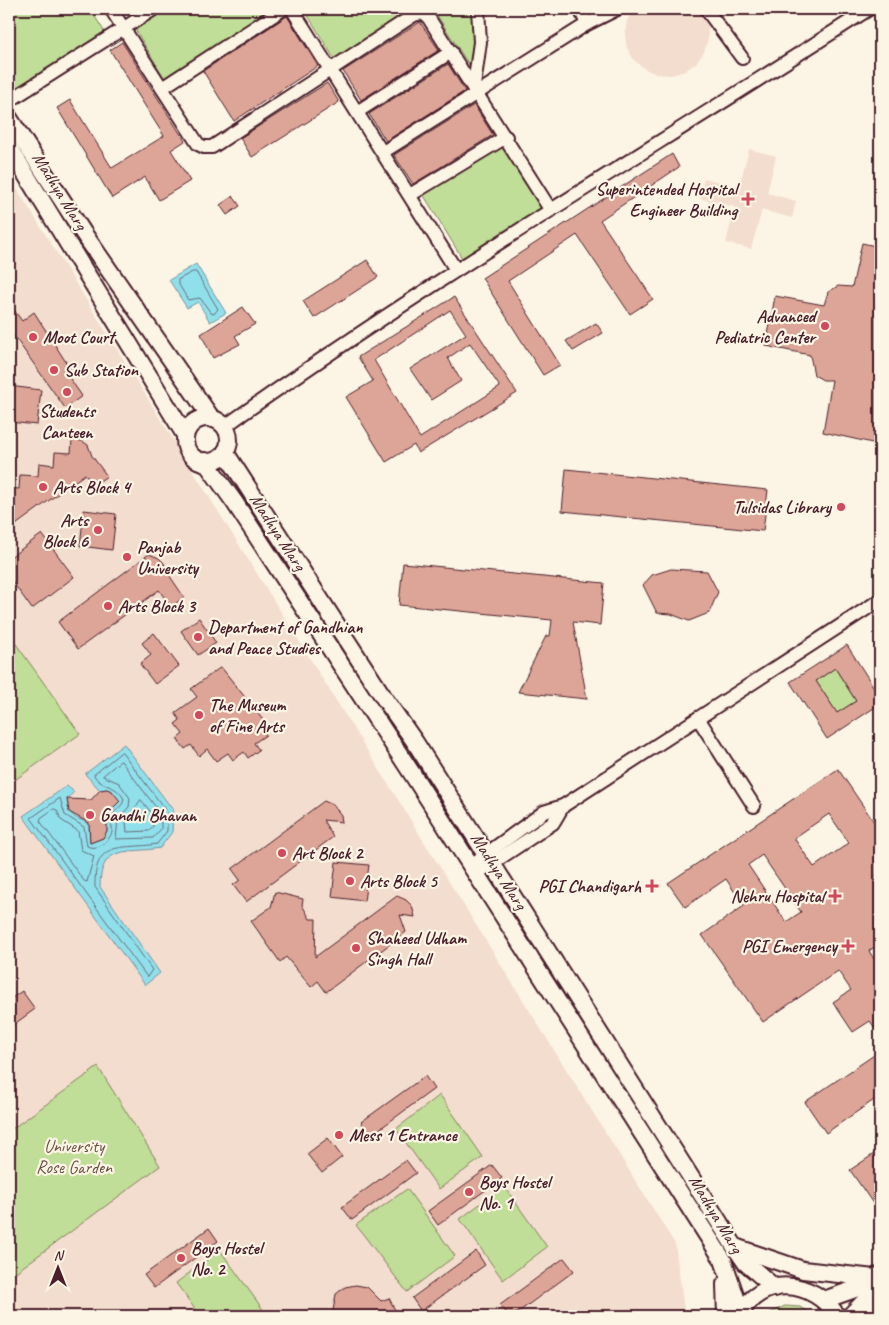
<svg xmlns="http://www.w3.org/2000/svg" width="889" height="1325" viewBox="0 0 889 1325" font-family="Caveat,sans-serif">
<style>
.built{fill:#f3ddce}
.green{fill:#c0de97;stroke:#857e61}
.water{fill:#90e0ec;stroke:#74939f}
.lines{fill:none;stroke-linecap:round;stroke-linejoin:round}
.shore{stroke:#666c78;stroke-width:1}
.building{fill:#dda597;stroke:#4a1f2b;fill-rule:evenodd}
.minor-casing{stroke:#4a1f2b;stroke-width:16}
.major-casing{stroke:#4a1f2b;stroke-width:20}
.minor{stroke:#fcf5e5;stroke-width:12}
.major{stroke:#fcf5e5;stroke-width:16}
.poi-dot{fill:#d1495b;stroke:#fcf5e5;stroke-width:2}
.labels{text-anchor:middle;stroke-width:4.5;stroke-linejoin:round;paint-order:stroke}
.poi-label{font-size:18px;font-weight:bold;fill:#4a1f2b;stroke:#fcf5e5;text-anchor:start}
.street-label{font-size:18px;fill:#4a1f2b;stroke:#fcf5e5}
.park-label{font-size:18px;fill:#684f46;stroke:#fcf5e5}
</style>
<rect width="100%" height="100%" fill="#fcf5e5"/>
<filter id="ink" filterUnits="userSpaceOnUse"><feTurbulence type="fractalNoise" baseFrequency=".02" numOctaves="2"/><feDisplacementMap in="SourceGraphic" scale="10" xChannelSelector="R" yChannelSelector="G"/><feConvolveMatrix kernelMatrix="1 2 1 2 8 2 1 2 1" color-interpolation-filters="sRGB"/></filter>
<g filter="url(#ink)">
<g class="built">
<polygon points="633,9 700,9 708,25 708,39 704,52 696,63 685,71 671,75 657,74 645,69 634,60 627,48 625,35 627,21"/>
<polygon points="749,149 776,156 767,193 796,201 792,218 762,210 751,249 726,243 735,207 699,198 704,178 739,187"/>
<polygon points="9,176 675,1244 685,1316 9,1316"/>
</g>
<g class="green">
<polygon points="9,9 90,9 106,34 9,92"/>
<polygon points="167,9 270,9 165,79 135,29"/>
<polygon points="304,9 414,9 335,60"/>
<polygon points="433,9 472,9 473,56 471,68"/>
<polygon points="504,144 543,208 462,258 423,194"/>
<polygon points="9,634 80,734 9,784"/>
<polygon points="835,668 856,701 837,713 816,681"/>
<polygon points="98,1067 160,1166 9,1277 9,1131"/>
<polygon points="440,1095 483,1157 439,1189 396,1129"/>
<polygon points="504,1186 547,1247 503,1280 460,1219"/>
<polygon points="407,1189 455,1256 407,1292 356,1225"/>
<polygon points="220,1250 264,1311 257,1316 200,1316 176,1283"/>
<polygon points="785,1306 800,1307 814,1316 763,1316"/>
</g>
<g class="water">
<polygon points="196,264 226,313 210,322 198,302 187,308 169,280"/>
<path d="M124 744 173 810 172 832 160 848C128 854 100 843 100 887L160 973 145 985 23 816 67 786 74 792 67 799C70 817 73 817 89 823L90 843 103 838 107 831V789L100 790 85 774Z"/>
</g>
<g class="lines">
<g class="shore">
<polygon points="193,272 196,272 218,309 214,314 211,313 200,298 188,300 178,283 178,280"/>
<path d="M122 752 167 812V831L157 844C122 850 94 838 95 887L152 970 147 977 31 818 60 798 65 815 84 827 87 846C97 851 109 842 112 832 113 827 110 820 112 816 115 809 123 807 124 799 115 782 101 789 94 775Z"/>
<polygon points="121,761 161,814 161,829 153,838 116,839 118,819 129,807 130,798 119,783 103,776"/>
<polygon points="141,800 154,816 153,826 149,831 127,832 126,821"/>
<polygon points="54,809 57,810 61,820 78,831 81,850 94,856 87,882 84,881 40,821 41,818"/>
</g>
</g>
<g class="building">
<polygon points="287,16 318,66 234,121 203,71"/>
<polygon points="420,22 439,50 361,100 343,71"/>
<polygon points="122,42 185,141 171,150 190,181 159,200 145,177 112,198 57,108 70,100 112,168 164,136 110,50"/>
<polygon points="448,64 465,91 386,141 369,114"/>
<polygon points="327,83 339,102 252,157 240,138"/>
<polygon points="474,105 493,135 413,184 394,155"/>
<polygon points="672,154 679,167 600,220 653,299 630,314 577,235 508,281 560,365 543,375 482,278"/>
<polygon points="233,196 240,206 227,215 220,205"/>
<polygon points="862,243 880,247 880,424 877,444 823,432 832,380 823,380 814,375 810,355 766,346 775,296 824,305 828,292 838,286 852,287"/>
<polygon points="367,260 378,277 314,318 303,301"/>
<path d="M454 297 517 393 418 453 414 445 386 462 346 397 373 381 358 357ZM450 310 466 334 410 369 431 400 461 381 448 358 470 343 500 387 420 438 374 360Z"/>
<polygon points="243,307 255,324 235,336 240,344 213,358 201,334"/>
<polygon points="14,310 22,321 34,312 71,370 66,373 82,396 65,408 9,329 9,313"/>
<polygon points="596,323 603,333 573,351 566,341"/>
<polygon points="9,386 41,390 37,425 9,422"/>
<polygon points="72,440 82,441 88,445 92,456 107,476 94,485 85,474 9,530 9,488 19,489 20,475 38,476 39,463 54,465 55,452 71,453"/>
<polygon points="566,469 768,490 763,531 562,511"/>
<polygon points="84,510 116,514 112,550 80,546"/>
<polygon points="42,534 74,577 32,609 9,577 9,558"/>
<polygon points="149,554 159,558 164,563 167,572 184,597 171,607 159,590 78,649 58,622"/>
<polygon points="403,563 604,583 600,625 573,622 587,699 518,692 546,636 550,636 552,620 399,605"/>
<polygon points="671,569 707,571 718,592 709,613 689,621 671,614 657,613 643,585 652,575"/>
<polygon points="199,618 216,643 198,655 181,631"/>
<polygon points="154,633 179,666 155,684 140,664 151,655 142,643"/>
<path d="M847 645 880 697V704L827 739 790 682ZM835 668 856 701 837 713 816 681Z"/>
<polygon points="221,667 267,725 262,729 266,735 254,743 259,750 248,758 244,752 233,760 228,753 216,761 207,749 199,756 191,745 185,749 177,739 183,734 175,724 180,720 175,713 197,697 191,689"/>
<path d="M838 769 876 825 880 822V872L876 875 880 880V943L869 951 880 968V1035L870 1021 853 1032 833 1002 851 990 838 971 763 1022 702 935 744 906 726 879 685 907 668 883ZM829 814 849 843 814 867 794 838ZM762 855 801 912 786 922 748 865Z"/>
<polygon points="107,789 112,791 120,801 107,814 107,831 103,838 90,843 89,823 69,812 67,799 91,800 100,790"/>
<polygon points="324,801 333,805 341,815 342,822 323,820 333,837 246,902 233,885 240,880 232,869"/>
<polygon points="336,862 369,865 364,901 332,897"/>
<polygon points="275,892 303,899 302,905 310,919 316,919 315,957 397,896 406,900 412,906 415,917 400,915 406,932 326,992 318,981 311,987 286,957 280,962 251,921 271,907"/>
<polygon points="22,991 35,1009 9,1028 9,1000"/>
<polygon points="880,1051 880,1109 874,1100 826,1133 805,1102"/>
<polygon points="425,1076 434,1089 370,1136 361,1122"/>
<polygon points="328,1138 342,1157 322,1173 307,1154"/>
<polygon points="880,1150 880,1201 874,1205 850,1170"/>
<polygon points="406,1160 416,1173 352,1220 342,1207"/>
<polygon points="492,1165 502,1178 438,1225 428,1211"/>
<polygon points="209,1228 218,1241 154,1288 144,1275"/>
<polygon points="476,1251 485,1265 421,1311 412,1298"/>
<polygon points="564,1258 574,1271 513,1316 509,1316 500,1305"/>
<polygon points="356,1285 367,1287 381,1301 389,1298 398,1316 332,1316 336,1294 345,1287"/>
</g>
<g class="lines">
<defs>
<g id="minor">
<polyline points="111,9 198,144 204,147 212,147 414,15 422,13 428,17 550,209"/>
<polyline points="292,9 456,270"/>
<polyline points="580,9 587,24"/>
<polyline points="706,9 742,58"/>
<polyline points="474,86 480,42 478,9"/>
<polyline points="162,88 283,9"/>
<polyline points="9,101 154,9"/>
<polyline points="357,112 451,52"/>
<polyline points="383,152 587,24 617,9"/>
<polyline points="410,195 506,137"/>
<path d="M224 427C433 278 654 148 869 9"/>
<polyline points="698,718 754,806"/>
<polyline points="471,865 544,812 563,806 880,600"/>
<polyline points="476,874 553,823 563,806"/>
</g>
<g id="major">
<polyline points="9,118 84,234 212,419"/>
<polyline points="9,147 185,435"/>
<circle cx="207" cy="440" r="22"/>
<polyline points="225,452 384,698 415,742 735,1247 746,1263 775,1288"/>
<polyline points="205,461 235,503 411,772 723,1260 741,1312"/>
<polyline points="735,1247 803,1270 874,1278"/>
<polyline points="725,1284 726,1316"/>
<polyline points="824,1300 858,1288 877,1276"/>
<path d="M739 1316C760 1274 814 1279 837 1316"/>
<polyline points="850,1316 864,1302 880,1292"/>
<polyline points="875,1316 880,1304"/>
</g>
</defs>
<use href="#minor" class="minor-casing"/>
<use href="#major" class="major-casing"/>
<use href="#minor" class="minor"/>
<use href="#major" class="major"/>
</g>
</g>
<g class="poi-dot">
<path d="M745.5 191.5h5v5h5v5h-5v5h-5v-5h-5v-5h5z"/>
<circle cx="825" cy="326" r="5"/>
<circle cx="33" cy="337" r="5"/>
<circle cx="54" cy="370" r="5"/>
<circle cx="67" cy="392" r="5"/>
<circle cx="43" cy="487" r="5"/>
<circle cx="841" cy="507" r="5"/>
<circle cx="98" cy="530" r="5"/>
<circle cx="127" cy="557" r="5"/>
<circle cx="108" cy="606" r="5"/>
<circle cx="198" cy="637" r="5"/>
<circle cx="199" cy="715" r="5"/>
<circle cx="90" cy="815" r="5"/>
<circle cx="282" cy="853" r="5"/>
<circle cx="350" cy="881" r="5"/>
<path d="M649.5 878.5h5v5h5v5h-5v5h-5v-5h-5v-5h5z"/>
<path d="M832.5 888.5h5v5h5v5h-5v5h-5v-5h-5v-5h5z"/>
<path d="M845.5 938.5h5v5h5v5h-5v5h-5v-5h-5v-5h5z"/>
<circle cx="356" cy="948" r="5"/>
<circle cx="339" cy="1135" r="5"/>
<circle cx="469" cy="1192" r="5"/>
<circle cx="181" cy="1258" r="5"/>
</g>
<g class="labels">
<g class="poi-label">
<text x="737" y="195" text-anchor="end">Superintended Hospital<tspan x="737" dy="21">Engineer Building</tspan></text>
<text x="815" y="322" text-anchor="end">Advanced<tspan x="815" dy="21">Pediatric Center</tspan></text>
<text x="43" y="343">Moot Court</text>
<text x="64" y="376">Sub Station</text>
<text x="67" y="417" text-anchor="middle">Students<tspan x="67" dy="21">Canteen</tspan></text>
<text x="53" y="493">Arts Block 4</text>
<text x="831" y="513" text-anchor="end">Tulsidas Library</text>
<text x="88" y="526" text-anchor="end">Arts<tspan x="88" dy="21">Block 6</tspan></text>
<text x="137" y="553">Panjab<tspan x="137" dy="21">University</tspan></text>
<text x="118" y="612">Arts Block 3</text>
<text x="208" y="633">Department of Gandhian<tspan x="208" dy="21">and Peace Studies</tspan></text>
<text x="209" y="711">The Museum<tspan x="209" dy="21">of Fine Arts</tspan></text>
<text x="100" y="821">Gandhi Bhavan</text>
<text x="292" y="859">Art Block 2</text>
<text x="360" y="887">Arts Block 5</text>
<text x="641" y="892" text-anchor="end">PGI Chandigarh</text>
<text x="824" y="902" text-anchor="end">Nehru Hospital</text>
<text x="366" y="944">Shaheed Udham<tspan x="366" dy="21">Singh Hall</tspan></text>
<text x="837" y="952" text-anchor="end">PGI Emergency</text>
<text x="349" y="1141">Mess 1 Entrance</text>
<text x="479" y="1188">Boys Hostel<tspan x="479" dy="21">No. 1</tspan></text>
<text x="191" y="1254">Boys Hostel<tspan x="191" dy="21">No. 2</tspan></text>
</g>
<g class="street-label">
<text transform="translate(60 191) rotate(58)" y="6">Madhya Marg</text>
<text transform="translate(278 532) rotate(57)" y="6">Madhya Marg</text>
<text transform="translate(499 871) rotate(57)" y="6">Madhya Marg</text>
<text transform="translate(716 1214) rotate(59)" y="6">Madhya Marg</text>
</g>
<g class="park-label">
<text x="74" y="1152">University<tspan x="74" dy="21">Rose Garden</tspan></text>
</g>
</g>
<rect width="889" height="1325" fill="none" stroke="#fcf5e5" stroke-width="30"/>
<rect x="15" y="15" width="859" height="1295" fill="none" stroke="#4a1f2b" stroke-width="2" filter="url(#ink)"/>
<g transform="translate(58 1268)" stroke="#fcf5e5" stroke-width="4" paint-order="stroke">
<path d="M0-4L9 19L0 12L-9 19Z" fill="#4a1f2b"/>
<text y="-8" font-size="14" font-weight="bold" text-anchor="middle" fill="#4a1f2b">N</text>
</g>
</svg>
